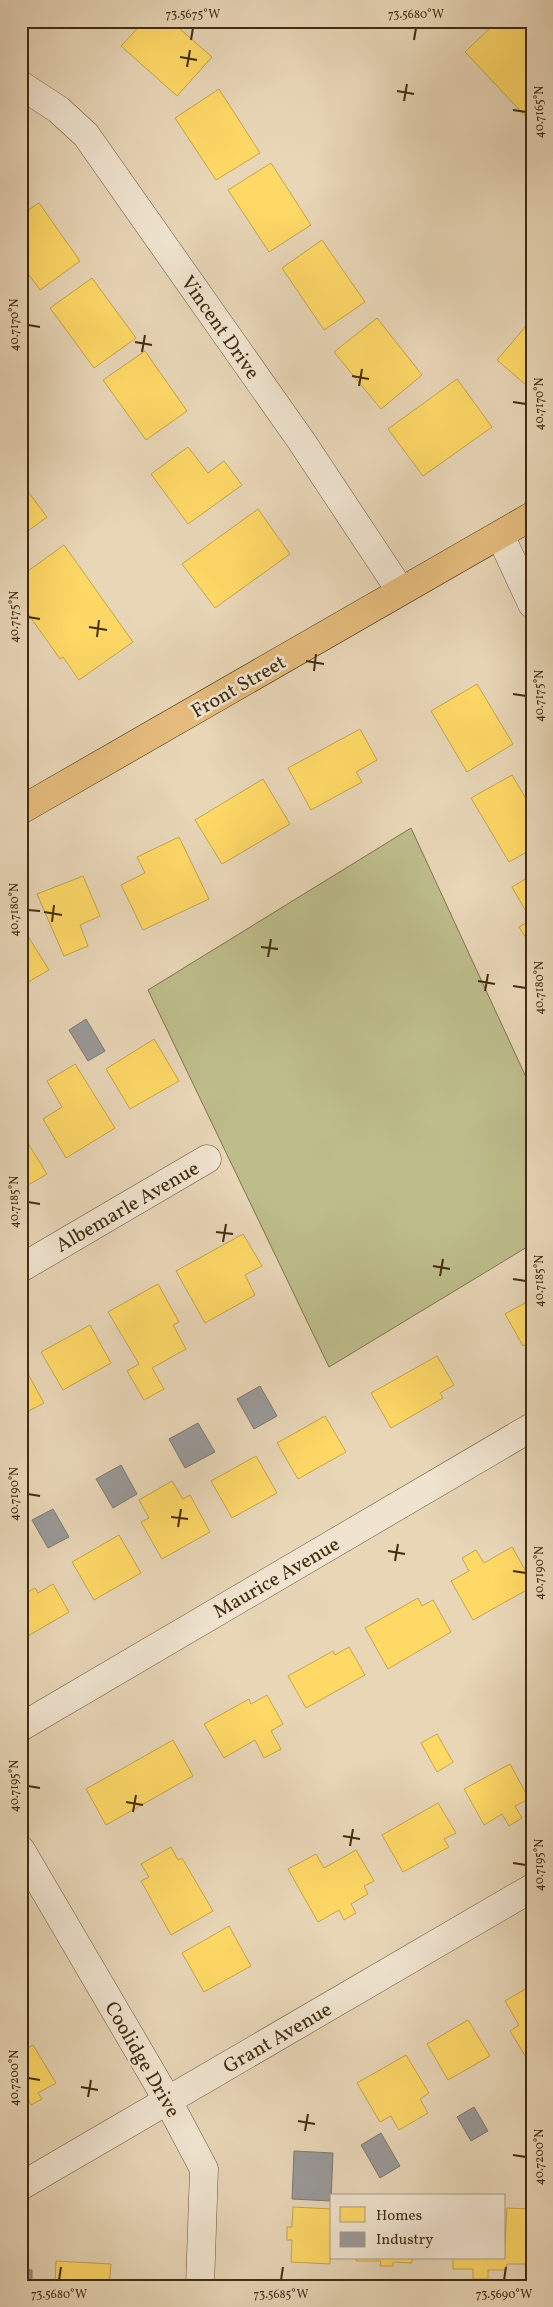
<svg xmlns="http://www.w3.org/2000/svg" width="553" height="2307" viewBox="0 0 553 2307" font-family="Vollkorn,serif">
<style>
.green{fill:#bdbc8a;stroke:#80744c}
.homes{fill:#ffd966;stroke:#c6a54c}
.industry{fill:#999;stroke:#7f7870}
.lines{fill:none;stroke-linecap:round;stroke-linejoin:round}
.minor-casing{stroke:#6c5639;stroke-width:29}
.major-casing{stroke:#422c0f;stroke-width:29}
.minor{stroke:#f0e4d0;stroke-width:28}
.major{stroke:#e4bb7c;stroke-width:28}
.ticks{fill:none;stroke:#422c0f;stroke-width:2}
.labels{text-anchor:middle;stroke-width:5;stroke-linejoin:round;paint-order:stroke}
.street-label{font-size:20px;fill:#422c0f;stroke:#f0e4d0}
.neatline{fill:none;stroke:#422c0f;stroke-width:2}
.ticks-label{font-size:12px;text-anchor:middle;fill:#422c0f}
</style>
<rect width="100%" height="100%" fill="#e8d6b7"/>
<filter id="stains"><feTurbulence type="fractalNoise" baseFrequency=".004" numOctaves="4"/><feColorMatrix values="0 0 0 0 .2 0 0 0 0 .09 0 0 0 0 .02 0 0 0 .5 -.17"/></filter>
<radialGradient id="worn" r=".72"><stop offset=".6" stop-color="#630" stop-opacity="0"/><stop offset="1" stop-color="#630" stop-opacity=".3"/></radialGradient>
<polygon class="green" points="411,828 532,1090 532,1244 329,1367 148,990"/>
<g class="homes">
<polygon points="96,21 114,21 111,28"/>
<polygon points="144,21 171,21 212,57 177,96 121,46"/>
<polygon points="497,21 520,21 532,34 532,117 529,120 465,52"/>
<polygon points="219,89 260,153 216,180 175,118"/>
<polygon points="271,163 311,225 269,252 228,190"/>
<polygon points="39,203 80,261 40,290 21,264 21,215"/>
<polygon points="322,240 365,302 324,330 282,268"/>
<polygon points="92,278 136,338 94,368 50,308"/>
<polygon points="377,318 422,375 381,409 334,352"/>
<polygon points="532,319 532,390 497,360"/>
<polygon points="145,351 187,411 146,440 103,380"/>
<polygon points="457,379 492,427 423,476 388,429"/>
<polygon points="188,447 208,473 224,461 242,485 188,524 151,474"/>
<polygon points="21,482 47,517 21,536"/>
<polygon points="258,509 290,554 215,608 182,564"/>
<polygon points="64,545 133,642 79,680 63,657 60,659 23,607 28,604 21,594 21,576"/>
<polygon points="477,684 513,744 467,772 431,711"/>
<polygon points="360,729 377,760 356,772 362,782 311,810 288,768"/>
<polygon points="512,775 532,809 532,849 509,862 471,798"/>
<polygon points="263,779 290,824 222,864 195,820"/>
<polygon points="179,837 209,899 143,930 121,885 145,873 137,857"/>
<polygon points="532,875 532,947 519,927 531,920 512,887"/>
<polygon points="83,876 100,916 80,925 88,946 64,956 37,894"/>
<polygon points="21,925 49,970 21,986"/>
<polygon points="154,1039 179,1081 130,1109 106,1069"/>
<polygon points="75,1064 115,1128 66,1158 43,1119 62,1107 47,1081"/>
<polygon points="21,1132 47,1174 21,1189"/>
<polygon points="243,1234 262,1266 245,1275 255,1295 205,1323 176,1271"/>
<polygon points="158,1284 179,1322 173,1325 186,1349 152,1368 164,1389 144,1400 127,1371 139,1364 108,1312"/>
<polygon points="532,1299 532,1341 523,1346 505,1314"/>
<polygon points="90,1325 111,1363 63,1390 41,1352"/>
<polygon points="437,1356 454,1385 440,1393 443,1398 391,1428 371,1393"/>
<polygon points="22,1363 44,1403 21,1415 21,1364"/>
<polygon points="325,1416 346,1452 298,1479 277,1443"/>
<polygon points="256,1456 277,1493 232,1518 211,1481"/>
<polygon points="172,1481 183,1499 190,1495 210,1532 162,1559 141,1522 149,1518 139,1500"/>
<polygon points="119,1535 141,1573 94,1600 72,1562"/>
<polygon points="512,1547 532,1582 532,1587 473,1620 451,1581 469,1571 462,1558 476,1550 484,1563"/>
<polygon points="53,1584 69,1612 21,1640 21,1596 35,1588 38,1593"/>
<polygon points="418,1598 422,1606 433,1600 451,1632 388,1669 365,1628"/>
<polygon points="349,1647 365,1675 306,1708 288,1676 333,1651 335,1655"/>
<polygon points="267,1695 283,1724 271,1731 281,1749 264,1758 255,1740 224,1758 204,1724 249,1699 251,1704"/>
<polygon points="437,1734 453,1762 437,1772 421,1743"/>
<polygon points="173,1740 193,1776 106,1825 86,1789"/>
<polygon points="510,1764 529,1799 515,1806 522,1818 509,1826 502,1814 484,1825 464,1789"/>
<polygon points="438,1803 456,1833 444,1839 449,1847 403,1872 382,1835"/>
<polygon points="171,1847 178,1860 182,1858 213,1911 171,1935 141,1881 149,1877 141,1864"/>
<polygon points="356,1850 374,1881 364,1886 368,1894 351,1904 356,1913 344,1920 339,1910 318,1922 288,1869 316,1854 324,1868"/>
<polygon points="229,1926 251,1966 204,1992 182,1953"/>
<polygon points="532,1985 532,2067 510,2031 519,2025 505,2001"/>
<polygon points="468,2020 490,2056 448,2080 427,2044"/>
<polygon points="33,2045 56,2083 38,2093 42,2099 31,2105 28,2099 21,2103 21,2052"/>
<polygon points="406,2055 429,2093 420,2099 428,2113 399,2130 391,2116 380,2122 357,2083"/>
<polygon points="293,2207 332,2209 330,2264 291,2262 292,2240 287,2240 287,2227 292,2227"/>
<polygon points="507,2208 532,2209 532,2264 507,2264 506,2270 488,2270 488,2279 473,2279 473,2269 453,2269 453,2258 504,2258"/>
<polygon points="356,2258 412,2258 412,2263 393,2262 393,2266 380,2266 381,2261 356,2261"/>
<polygon points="56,2261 111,2264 109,2286 55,2286"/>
</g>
<g class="industry">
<polygon points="86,1019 105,1051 88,1061 69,1030"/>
<polygon points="260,1386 277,1416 254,1429 237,1399"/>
<polygon points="198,1423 215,1452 185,1468 169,1439"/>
<polygon points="121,1465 137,1494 113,1508 96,1479"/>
<polygon points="53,1509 69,1537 48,1548 32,1520"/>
<polygon points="474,2107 488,2131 471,2141 457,2117"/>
<polygon points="381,2133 400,2166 380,2178 361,2145"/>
<polygon points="294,2151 333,2153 331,2201 292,2199"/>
<polygon points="21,2269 32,2270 32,2286 21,2286"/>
</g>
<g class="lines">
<defs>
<g id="minor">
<polyline points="21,85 59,110 86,135 302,442 400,590"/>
<polyline points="500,535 532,604"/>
<polyline points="21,1268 207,1159"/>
<polyline points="21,1727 532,1427"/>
<polyline points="21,1850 168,2101 204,2169 200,2286"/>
<polyline points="21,2186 532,1888"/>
</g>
<polyline id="major" points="21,810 532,516"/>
</defs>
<use href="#minor" class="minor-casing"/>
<use href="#major" class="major-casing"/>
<use href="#minor" class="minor"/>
<use href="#major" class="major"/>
</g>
<path class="ticks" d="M191 40 193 28M414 40 416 28M180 57 197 60M187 67 190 50M397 91 414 94M404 101 407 84M513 110 526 112M28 325 40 327M135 342 152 345M142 352 145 335M352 376 369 379M359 386 362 369M513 402 526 404M28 617 40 619M89 627 107 630M97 637 99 620M306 661 324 664M314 671 316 654M513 694 526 696M28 910 40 911M44 912 62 915M52 922 54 905M261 947 278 949M268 957 271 939M478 981 495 984M513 986 526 988M485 991 488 974M28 1202 40 1204M216 1232 233 1234M223 1242 226 1224M433 1266 450 1269M440 1276 443 1259M513 1279 526 1281M28 1494 40 1496M171 1517 188 1519M178 1527 181 1509M388 1551 405 1554M395 1561 398 1544M513 1571 526 1573M28 1786 40 1788M126 1802 143 1805M133 1812 136 1795M343 1836 360 1839M350 1846 353 1829M513 1863 526 1865M28 2078 40 2080M81 2087 98 2090M88 2097 91 2080M298 2121 315 2124M305 2131 308 2114M513 2155 526 2157M59 2280 61 2267M281 2280 283 2267M504 2280 506 2267"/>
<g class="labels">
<g class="street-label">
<text transform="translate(221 327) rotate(55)" y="7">Vincent Drive</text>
<text transform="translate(238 686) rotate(-30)" y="7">Front Street</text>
<text transform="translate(127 1206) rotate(-30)" y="7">Albemarle Avenue</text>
<text transform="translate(276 1577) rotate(-30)" y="7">Maurice Avenue</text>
<text transform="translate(277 2037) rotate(-30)" y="7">Grant Avenue</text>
<text transform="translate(143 2059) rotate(60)" y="7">Coolidge Drive</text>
</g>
</g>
<rect width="553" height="2307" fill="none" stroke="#e8d6b7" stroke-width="55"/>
<rect x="330" y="2194" width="175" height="65" fill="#f0e4d0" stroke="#aa9a83"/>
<rect x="340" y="2207" width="25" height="15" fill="#ffd966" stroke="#aa9a83"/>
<text x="376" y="2220" font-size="15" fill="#422c0f">Homes</text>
<rect x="340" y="2232" width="25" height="15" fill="#999999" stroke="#aa9a83"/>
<text x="376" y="2244" font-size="15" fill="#422c0f">Industry</text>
<rect x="28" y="28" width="498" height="2252" class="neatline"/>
<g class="ticks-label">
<text x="193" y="18">73.5675°W</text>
<text x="416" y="18">73.5680°W</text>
<text transform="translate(539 112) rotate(-90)" y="4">40.7165°N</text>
<text transform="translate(14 325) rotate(-90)" y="4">40.7170°N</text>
<text transform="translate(539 404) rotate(-90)" y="4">40.7170°N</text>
<text transform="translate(14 617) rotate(-90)" y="4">40.7175°N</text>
<text transform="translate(539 696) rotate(-90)" y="4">40.7175°N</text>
<text transform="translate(14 910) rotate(-90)" y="4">40.7180°N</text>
<text transform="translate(539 988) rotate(-90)" y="4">40.7180°N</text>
<text transform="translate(14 1202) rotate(-90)" y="4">40.7185°N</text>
<text transform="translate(539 1281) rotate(-90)" y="4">40.7185°N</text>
<text transform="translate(14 1494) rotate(-90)" y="4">40.7190°N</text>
<text transform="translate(539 1573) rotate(-90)" y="4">40.7190°N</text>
<text transform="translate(14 1786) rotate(-90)" y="4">40.7195°N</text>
<text transform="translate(539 1865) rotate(-90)" y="4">40.7195°N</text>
<text transform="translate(14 2078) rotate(-90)" y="4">40.7200°N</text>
<text transform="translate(539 2157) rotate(-90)" y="4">40.7200°N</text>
<text x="59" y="2298">73.5680°W</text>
<text x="281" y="2298">73.5685°W</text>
<text x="504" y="2298">73.5690°W</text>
</g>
<rect width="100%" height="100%" filter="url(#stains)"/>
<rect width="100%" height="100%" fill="url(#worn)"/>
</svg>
